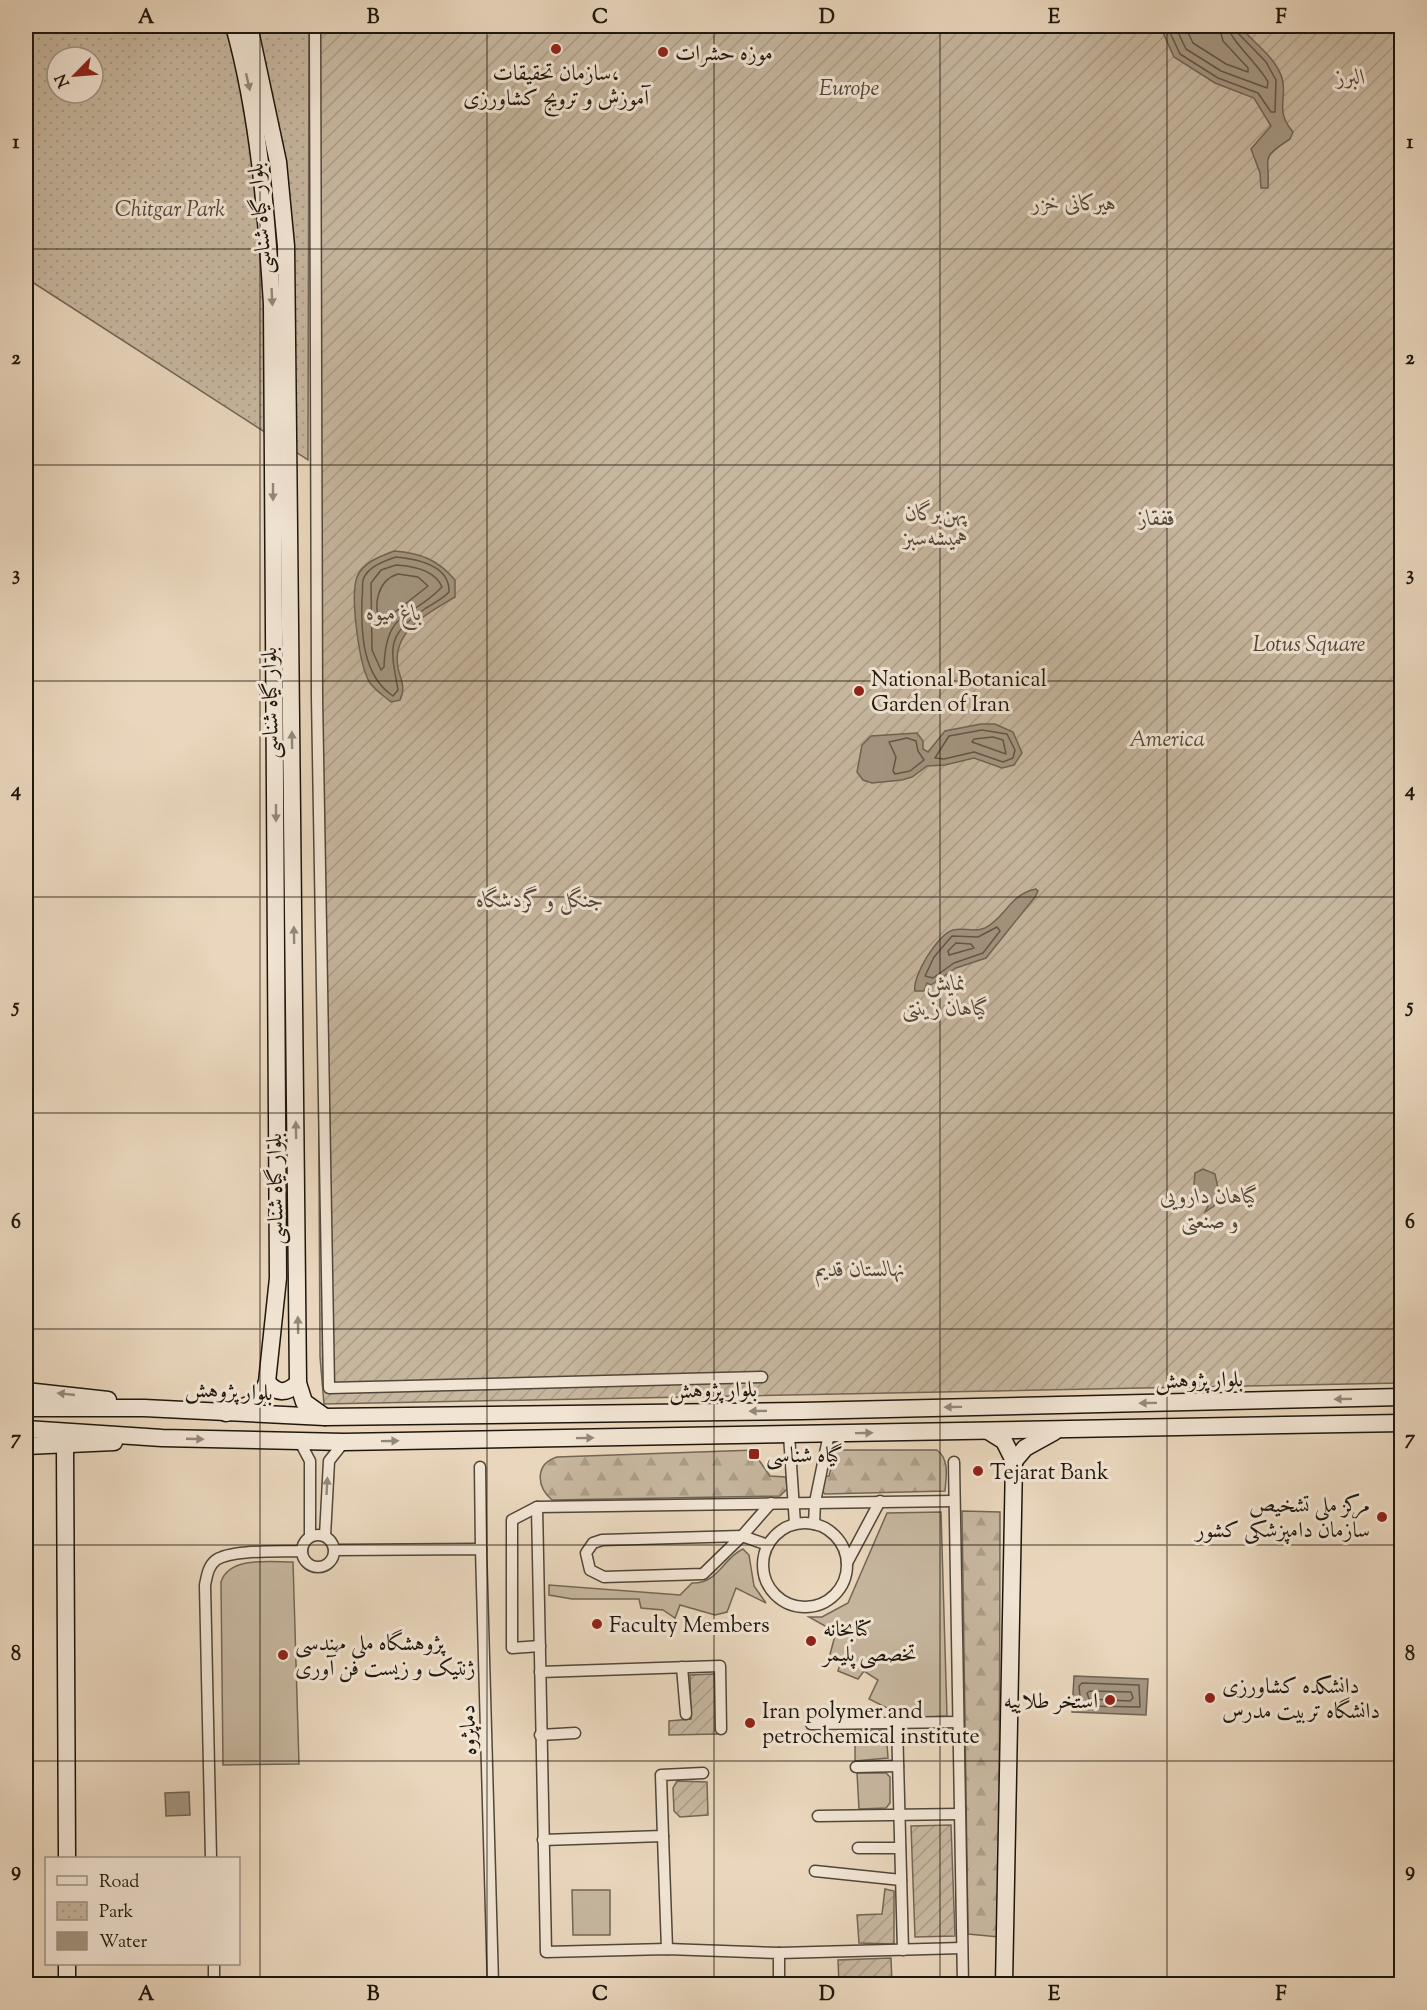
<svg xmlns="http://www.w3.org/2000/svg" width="1427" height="2010" viewBox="0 0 1427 2010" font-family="'Sorts Mill Goudy',Amiri,serif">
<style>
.grass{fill:#c6b69e;stroke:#726656;stroke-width:1.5}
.forest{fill:url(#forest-firs);stroke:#726656;stroke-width:1.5}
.park{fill:url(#park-dots);stroke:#726656;stroke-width:1.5;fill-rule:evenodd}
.garden{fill:url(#garden-furrows);stroke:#726656;stroke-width:1.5}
.water{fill:#a49580;stroke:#6e6352;stroke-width:1.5}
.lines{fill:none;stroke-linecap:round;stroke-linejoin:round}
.shore{stroke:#615646;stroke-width:1.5}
.street-casing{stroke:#514739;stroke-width:13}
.secondary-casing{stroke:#1e170d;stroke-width:19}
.street{stroke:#f1e4d3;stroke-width:10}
.secondary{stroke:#f1e4d3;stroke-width:16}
.oneway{fill:#92887a}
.grid{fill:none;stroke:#1e170d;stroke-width:1.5;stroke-opacity:0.55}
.poi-dot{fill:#8f2418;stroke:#f1e4d3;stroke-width:2}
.labels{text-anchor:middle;stroke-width:6;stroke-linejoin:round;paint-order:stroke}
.poi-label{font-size:22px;fill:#1e170d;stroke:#f1e4d3;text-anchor:start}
.park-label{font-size:22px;font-style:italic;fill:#504738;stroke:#f1e4d3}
.street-label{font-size:22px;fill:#1e170d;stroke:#f1e4d3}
.neatline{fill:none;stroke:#1e170d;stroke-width:2}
.grid-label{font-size:20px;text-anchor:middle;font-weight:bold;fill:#1e170d}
</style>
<defs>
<pattern id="forest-firs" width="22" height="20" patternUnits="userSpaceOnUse" patternTransform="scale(1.5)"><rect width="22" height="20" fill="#c6b69e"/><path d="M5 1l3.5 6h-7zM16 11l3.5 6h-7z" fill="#aa9c87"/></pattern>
<pattern id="park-dots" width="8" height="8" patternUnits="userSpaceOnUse" patternTransform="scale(1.5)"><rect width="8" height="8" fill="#c6b69e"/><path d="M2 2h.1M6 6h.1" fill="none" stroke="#aa9c87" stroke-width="1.8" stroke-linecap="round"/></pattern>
<pattern id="garden-furrows" width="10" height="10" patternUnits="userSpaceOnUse" patternTransform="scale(1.5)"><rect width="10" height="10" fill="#c6b69e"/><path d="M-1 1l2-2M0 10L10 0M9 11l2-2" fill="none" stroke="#aa9c87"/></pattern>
</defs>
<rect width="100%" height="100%" fill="#e9d6bc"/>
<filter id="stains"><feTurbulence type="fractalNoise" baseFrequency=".00333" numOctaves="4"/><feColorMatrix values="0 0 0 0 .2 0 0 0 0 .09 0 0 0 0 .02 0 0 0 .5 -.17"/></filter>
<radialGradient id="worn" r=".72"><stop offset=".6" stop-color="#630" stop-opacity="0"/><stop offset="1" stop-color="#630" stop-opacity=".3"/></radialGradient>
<g class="grass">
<polygon points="941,1512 947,1716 907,1718 869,1699 878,1680 864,1671 858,1679 838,1671 841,1661 829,1658 836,1632 809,1617 822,1617 848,1603 887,1513"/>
<path d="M743 1549 749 1555 754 1586 766 1603 736 1588 727 1612 715 1615 680 1605 675 1618 663 1610 641 1608 639 1599H572L549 1595V1585L680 1595 692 1583C718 1584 723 1558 743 1549Z"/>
<path d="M293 1562 299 1764 223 1765 221 1582C229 1556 270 1562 293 1562Z"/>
<polygon points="855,1730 886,1730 888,1758 855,1761"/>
<polygon points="857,1773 886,1773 890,1777 890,1803 886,1808 859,1809"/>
<polygon points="572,1890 610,1890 610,1935 573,1935"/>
</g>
<g class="forest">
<path d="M755 1450 756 1456 770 1476 786 1477 787 1489 780 1496 552 1500C536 1486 535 1464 557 1457Z"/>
<path d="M841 1450H937C950 1460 946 1477 945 1491L825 1494 821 1490 823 1477 829 1476 835 1454Z"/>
<polygon points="962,1511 1000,1512 999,1937 968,1934"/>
</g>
<path class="park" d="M26 26H309L308 460 26 278ZM57 57H93V93H57Z"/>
<g class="garden">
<polygon points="313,26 1401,26 1401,1383 324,1404 320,1357"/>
<polygon points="714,1674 717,1734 669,1735 669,1721 691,1719 690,1675"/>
<polygon points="677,1781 707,1782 708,1815 680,1817 674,1811 673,1788"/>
<polygon points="951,1825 955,1936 915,1937 911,1826"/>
<polygon points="885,1889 894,1891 894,1944 859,1943 857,1915 882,1914"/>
<polygon points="891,1958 892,1984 839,1984 838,1960"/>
</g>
<g class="water">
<path d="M1160 26H1240C1253 43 1275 56 1282 78 1288 98 1274 110 1293 132L1290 139C1259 159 1270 156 1268 188H1261L1260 173 1251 149 1271 126 1254 98 1215 83 1174 57Z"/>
<path d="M394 551C421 553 438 560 455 580V597C428 613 391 631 398 668 401 681 406 687 400 700L391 702C384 696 375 690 370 683 359 666 350 596 357 577 363 562 381 556 394 551Z"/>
<polygon points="981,724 995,724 1013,732 1022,753 1014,765 1002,768 974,758 945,765 927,766 912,777 902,780 872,783 863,780 857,772 862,745 871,736 917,733 923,741 923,749 928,752 945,731"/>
<path d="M1036 889 1038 891 1035 897 986 958 956 968 931 985 927 983 924 991H915C912 976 938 934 953 930 964 927 974 933 985 928 1006 917 1010 894 1036 889Z"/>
<polygon points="1203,1169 1215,1174 1219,1193 1214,1206 1205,1212 1208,1206 1207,1197 1197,1194 1194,1184 1195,1173"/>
<polygon points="1074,1676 1148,1679 1146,1715 1072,1712"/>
<polygon points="189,1792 190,1815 166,1816 165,1793"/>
</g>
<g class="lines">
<g class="shore">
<polyline points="1167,26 1180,54 1218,78 1258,93 1271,112 1275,112 1276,80 1266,62 1237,32 1236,26"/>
<path d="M1175 26 1186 49 1221 71 1267 88 1268 82C1260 66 1229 39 1228 26"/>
<polyline points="1185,26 1193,43 1226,64 1248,72 1248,68 1223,41 1219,26"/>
<path d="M396 557C417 559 450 565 449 592 444 598 434 603 426 608 386 636 390 645 398 690L393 696C362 675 361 632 362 599 363 593 362 586 363 580 367 567 384 561 396 557Z"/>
<path d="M396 565C413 566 435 570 442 587 409 621 386 609 384 667L381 670 372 650 371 583 381 570Z"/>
<path d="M398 574 418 577 428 586 381 623C372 605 378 580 398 574Z"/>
<polygon points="982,730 1007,734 1015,750 1013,758 1003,762 974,752 944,759 935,758 949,736"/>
<polygon points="993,737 1003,740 1006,754 972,742 974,739"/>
<polygon points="907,738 916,741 918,751 924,760 910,771 895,774 893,771 896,757 889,742"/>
<polygon points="997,927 1000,931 983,953 954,963 933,978 925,976 934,957 952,936 978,937"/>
<polygon points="956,943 971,944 974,948 949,955 948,951"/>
<polygon points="1082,1683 1139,1685 1140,1707 1081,1706 1079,1686"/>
<polygon points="1090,1691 1131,1692 1133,1698 1130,1701 1089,1699 1087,1693"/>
</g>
<defs>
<g id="street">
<polyline points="315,26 317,698 329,1388 762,1377"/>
<polyline points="789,1435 795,1524"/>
<polyline points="300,1442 310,1461 310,1537"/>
<polyline points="954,1462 963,1984"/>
<polyline points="480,1467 481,1549"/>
<polyline points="537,1507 512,1520 512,1648 540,1646"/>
<circle cx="805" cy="1565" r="42"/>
<polyline points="814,1524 815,1502 829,1434"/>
<circle cx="318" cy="1551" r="16"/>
<polyline points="325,1536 329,1461 344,1442"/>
<polygon points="742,1536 703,1574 604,1577 590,1570 586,1553 593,1543 602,1540"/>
<polyline points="768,1545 742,1536 771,1503"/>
<polyline points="335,1550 481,1549 493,1984"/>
<polyline points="847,1563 880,1501"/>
<polyline points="682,1667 686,1714"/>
<polyline points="540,1672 720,1666 721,1729"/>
<polyline points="897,1723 903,1950"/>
<polyline points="811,1724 958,1722"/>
<polyline points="540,1735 575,1733"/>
<polyline points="856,1767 898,1766"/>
<polyline points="818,1816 960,1814"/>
<polyline points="663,1836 667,1949"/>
<polyline points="543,1840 663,1836 661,1775 703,1773"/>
<polyline points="858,1848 900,1848"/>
<path d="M211 1858 205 1585C207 1576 208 1566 216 1560 232 1549 282 1552 302 1551"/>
<polyline points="815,1871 901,1880"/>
<polyline points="779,1953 962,1948"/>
<polyline points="214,1964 214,1984"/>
<polyline points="779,1984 779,1953 667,1949 546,1952 537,1507 954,1501"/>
</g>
<g id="secondary">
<polyline points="249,26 278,162 286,246 298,1383 304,1402 325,1417"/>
<path d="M267 1382C278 1395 287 1393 298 1383"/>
<polyline points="26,1391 108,1400"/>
<polyline points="26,1408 144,1408 325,1417 802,1411 1402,1397"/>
<path d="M226 1413C245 1407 260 1403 267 1382L278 1278 272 304C266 209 259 117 234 26"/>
<polyline points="26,1429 162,1438 344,1442 1402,1423"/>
<polyline points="988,1431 1004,1441 1014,1461 1004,1984"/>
<polyline points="26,1446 114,1442"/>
<polyline points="65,1446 67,1858"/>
<polyline points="1014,1461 1025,1448 1054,1432"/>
<polyline points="67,1964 67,1984"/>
</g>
</defs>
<use href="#street" class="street-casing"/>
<use href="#secondary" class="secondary-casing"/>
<use href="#street" class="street"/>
<use href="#secondary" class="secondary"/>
</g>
<defs><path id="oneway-solid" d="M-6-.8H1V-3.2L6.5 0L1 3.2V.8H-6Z" transform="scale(1.5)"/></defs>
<g class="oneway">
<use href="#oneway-solid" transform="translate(248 82) rotate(77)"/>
<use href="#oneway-solid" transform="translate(272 297) rotate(87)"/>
<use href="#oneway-solid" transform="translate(273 492) rotate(90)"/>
<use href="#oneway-solid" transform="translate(292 740) rotate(-91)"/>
<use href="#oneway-solid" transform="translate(276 813) rotate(90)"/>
<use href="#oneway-solid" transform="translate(294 935) rotate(-91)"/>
<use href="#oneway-solid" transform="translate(296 1130) rotate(-91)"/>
<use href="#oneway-solid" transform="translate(298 1325) rotate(-91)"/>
<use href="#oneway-solid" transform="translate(66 1394) rotate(-174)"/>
<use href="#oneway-solid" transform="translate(1343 1399) rotate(179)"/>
<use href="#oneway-solid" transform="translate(1148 1403) rotate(179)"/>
<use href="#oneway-solid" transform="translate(953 1407) rotate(179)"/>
<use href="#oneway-solid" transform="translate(758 1411) rotate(179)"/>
<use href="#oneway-solid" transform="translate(864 1433) rotate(-1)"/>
<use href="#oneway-solid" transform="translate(585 1438) rotate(-1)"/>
<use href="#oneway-solid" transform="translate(195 1439) rotate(2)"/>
<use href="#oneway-solid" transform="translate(390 1441) rotate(-1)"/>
<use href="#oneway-solid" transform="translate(327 1486) rotate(-87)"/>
</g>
<path class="grid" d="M260 26V1984M487 26V1984M714 26V1984M940 26V1984M1167 26V1984M26 249H1402M26 465H1402M26 681H1402M26 897H1402M26 1113H1402M26 1329H1402M26 1545H1402M26 1761H1402"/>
<g class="poi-dot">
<circle cx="556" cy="49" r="6"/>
<circle cx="663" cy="52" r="6"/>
<circle cx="859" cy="691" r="6"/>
<rect x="748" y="1448" width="12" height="12" rx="3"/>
<circle cx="978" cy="1471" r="6"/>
<circle cx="1382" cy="1517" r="6"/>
<circle cx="597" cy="1624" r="6"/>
<circle cx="811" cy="1641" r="6"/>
<circle cx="283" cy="1655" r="6"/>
<circle cx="1210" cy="1698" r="6"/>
<circle cx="1110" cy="1700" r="6"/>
<circle cx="750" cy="1723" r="6"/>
</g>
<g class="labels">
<g class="poi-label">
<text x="675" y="60">موزه حشرات</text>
<text x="556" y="80" text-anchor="middle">سازمان تحقیقات،<tspan x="556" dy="25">آموزش و ترویج کشاورزی</tspan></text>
<text x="871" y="686">National Botanical<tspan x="871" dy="25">Garden of Iran</tspan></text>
<text x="766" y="1462">گیاه شناسی</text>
<text x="990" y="1479">Tejarat Bank</text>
<text x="1370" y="1512" text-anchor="end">مرکز ملی تشخیص<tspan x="1370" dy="25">سازمان دامپزشکی کشور</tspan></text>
<text x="609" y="1632">Faculty Members</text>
<text x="823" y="1636">کتابخانه<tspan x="823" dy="25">تخصصی پلیمر</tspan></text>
<text x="295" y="1650">پژوهشگاه ملی مهندسی<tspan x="295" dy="25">ژنتیک و زیست فن آوری</tspan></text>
<text x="1222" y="1693">دانشکده کشاورزی<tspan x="1222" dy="25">دانشگاه تربیت مدرس</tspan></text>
<text x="1098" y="1708" text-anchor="end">استخر طلاییه</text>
<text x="762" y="1718">Iran polymer and<tspan x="762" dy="25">petrochemical institute</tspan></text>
</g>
<g class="park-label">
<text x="1351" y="84">البرز</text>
<text x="849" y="95">Europe</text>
<text x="1074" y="210">هیرکانی خزر</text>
<text x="170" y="216">Chitgar Park</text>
<text x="936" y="520">پهن‌برگان<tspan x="936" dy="25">همیشه‌سبز</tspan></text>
<text x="1157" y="525">قفقاز</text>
<text x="394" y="620">باغ میوه</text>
<text x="1309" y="651">Lotus Square</text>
<text x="1167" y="746">America</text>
<text x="540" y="907">جنگل و گردشگاه</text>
<text x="946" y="990">نمایش<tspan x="946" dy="25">گیاهان زینتی</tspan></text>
<text x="1210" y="1203">گیاهان دارویی<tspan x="1210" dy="25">و صنعتی</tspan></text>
<text x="860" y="1276">نهالستان قدیم</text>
</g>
<g class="street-label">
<text transform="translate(259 219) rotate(-95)" y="8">بلوار گیاه شناسی</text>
<text transform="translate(269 703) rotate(-91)" y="8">بلوار گیاه شناسی</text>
<text transform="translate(274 1189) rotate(-91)" y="8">بلوار گیاه شناسی</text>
<text transform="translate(1199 1379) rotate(-1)" y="8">بلوار پژوهش</text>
<text transform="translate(713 1389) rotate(-1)" y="8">بلوار پژوهش</text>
<text transform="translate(229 1390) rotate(3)" y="8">بلوار پژوهش</text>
<text transform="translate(467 1730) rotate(-92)" y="8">دماپژوه</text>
</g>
</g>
<rect width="1427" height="2010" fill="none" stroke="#e9d6bc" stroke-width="66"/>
<rect x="45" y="1857" width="195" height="108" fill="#f1e4d3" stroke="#9d9284" stroke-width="1.5"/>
<rect x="57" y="1876" width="30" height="9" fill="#f1e4d3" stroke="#9d9284" stroke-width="1.5"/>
<text x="99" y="1887" font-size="18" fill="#1e170d">Road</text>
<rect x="57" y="1902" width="30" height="18" fill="url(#park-dots)" stroke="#9d9284" stroke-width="1.5"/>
<text x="99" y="1917" font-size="18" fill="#1e170d">Park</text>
<rect x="57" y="1932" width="30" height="18" fill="#a49580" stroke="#9d9284" stroke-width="1.5"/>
<text x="99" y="1947" font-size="18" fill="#1e170d">Water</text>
<g transform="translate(75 75) rotate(245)"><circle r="28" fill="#f1e4d3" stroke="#9d9284" stroke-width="1.5"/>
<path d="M0-4.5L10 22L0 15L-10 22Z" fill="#8f2418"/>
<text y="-9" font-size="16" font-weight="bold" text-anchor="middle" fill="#1e170d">N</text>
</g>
<rect x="33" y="33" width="1361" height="1944" class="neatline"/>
<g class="grid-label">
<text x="146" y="23">A</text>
<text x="373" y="23">B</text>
<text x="600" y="23">C</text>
<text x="827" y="23">D</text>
<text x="1054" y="23">E</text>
<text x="1281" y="23">F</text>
<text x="16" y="148">1</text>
<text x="1410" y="148">1</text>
<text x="16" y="364">2</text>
<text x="1410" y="364">2</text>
<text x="16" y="580">3</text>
<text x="1410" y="580">3</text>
<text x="16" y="796">4</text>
<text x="1410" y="796">4</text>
<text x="16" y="1012">5</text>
<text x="1410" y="1012">5</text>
<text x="16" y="1228">6</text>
<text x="1410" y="1228">6</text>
<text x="16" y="1444">7</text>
<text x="1410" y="1444">7</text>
<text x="16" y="1660">8</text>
<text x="1410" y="1660">8</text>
<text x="16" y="1876">9</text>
<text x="1410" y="1876">9</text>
<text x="146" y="2000">A</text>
<text x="373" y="2000">B</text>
<text x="600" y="2000">C</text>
<text x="827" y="2000">D</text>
<text x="1054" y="2000">E</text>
<text x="1281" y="2000">F</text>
</g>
<rect width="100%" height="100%" filter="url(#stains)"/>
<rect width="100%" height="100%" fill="url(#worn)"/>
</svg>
